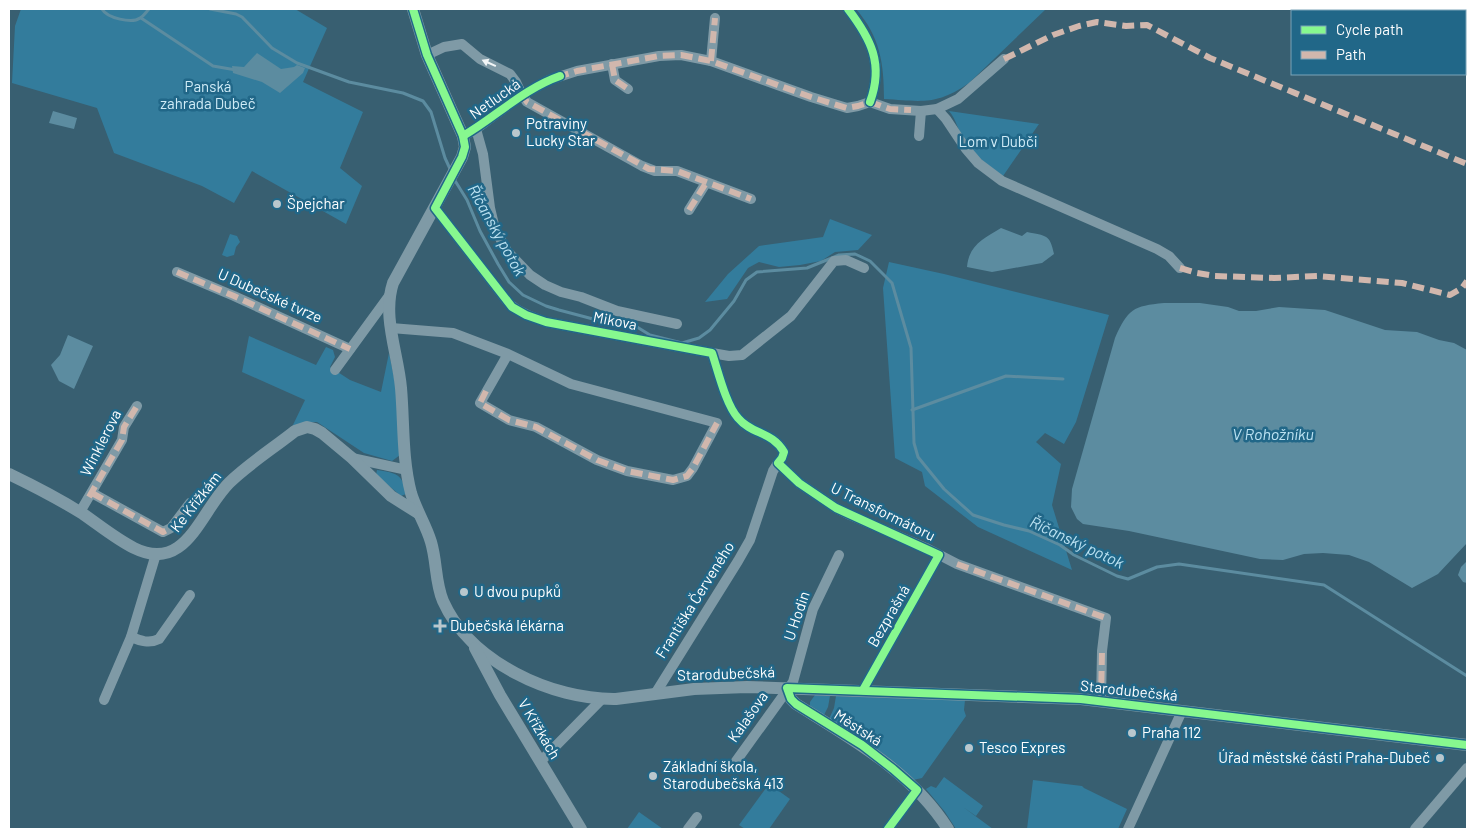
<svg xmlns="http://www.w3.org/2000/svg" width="1476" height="838" viewBox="0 0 1476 838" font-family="Barlow,sans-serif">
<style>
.green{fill:#337c9c}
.water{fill:#5c8ca0}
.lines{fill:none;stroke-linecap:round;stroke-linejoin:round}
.stream{stroke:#5c8ca0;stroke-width:3}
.minor{stroke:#7f9aa6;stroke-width:10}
.tertiary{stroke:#7f9aa6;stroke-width:12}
.quiet{stroke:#d1b7ad;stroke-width:6;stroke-dasharray:12 6;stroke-linecap:butt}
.cycleway-casing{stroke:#216788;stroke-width:11}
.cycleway{stroke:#87f88f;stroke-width:8}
.oneway{fill:#f2f5f6}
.poi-dot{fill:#b9c7cd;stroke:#216788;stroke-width:2}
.labels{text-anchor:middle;stroke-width:5;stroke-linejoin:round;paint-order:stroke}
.park-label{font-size:15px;fill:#d0ecf7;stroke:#216788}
.street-label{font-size:15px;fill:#fff;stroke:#216788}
.poi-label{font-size:15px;fill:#fff;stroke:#216788;text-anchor:start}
.water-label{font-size:16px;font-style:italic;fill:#bce2f2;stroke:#216788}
</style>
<rect width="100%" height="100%" fill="#385f71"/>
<g class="green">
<polygon points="21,9 295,9 327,28 303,82 363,112 340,168 362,186 346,224 252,171 234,203 202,186 114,153 97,108 12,83 15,26"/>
<path d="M856 9H1046L969 83C936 106 921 101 884 99 884 63 880 37 856 9Z"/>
<path d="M949 111 1039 124 1003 176C990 166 974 156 965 142 958 132 957 120 949 111Z"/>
<polygon points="830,219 872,235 858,250 835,252 821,261 800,265 779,267 759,262 748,268 727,299 705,302 728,274 759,246 823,237"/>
<polygon points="230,234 237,236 240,242 236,247 234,255 227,257 222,255"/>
<polygon points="889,262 944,274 1109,315 1076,422 1064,444 1045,433 1036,442 1061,464 1052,505 1072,570 978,527 925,486 922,472 895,458 883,288"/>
<polygon points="249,336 316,365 326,347 333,350 335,357 330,367 350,380 381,392 389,353 397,392 400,455 392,461 364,453 317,422 306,422 292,427 305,400 242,372"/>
<path d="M377 470C395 473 403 473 406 494L401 496 376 475Z"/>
<polygon points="815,695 830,696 828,707 824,715 810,707 810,702"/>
<polygon points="836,696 965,700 964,710 966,716 922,778 913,780 829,719 834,708"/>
<polygon points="944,777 983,806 976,816 963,807 993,829 956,829 945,812 926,789 931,786 936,788"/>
<polygon points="1033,780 1082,786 1084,788 1127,809 1118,829 1027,829"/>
<polygon points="769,784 790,799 769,829 745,829 739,825"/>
<polygon points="639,812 663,829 627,829"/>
</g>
<g class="water">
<polygon points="257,53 281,69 294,67 297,65 305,68 303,73 280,93 262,82 233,73 232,66 244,67"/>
<polygon points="53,111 77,118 74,129 49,123"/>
<path d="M1001 228 1022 236 1027 232C1046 236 1050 234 1054 254L1042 263 992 272 967 267C969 245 983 239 1001 228Z"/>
<path d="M1164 303H1200L1228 307 1239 311H1256L1279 307 1325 310 1385 330 1417 332 1439 340 1454 343 1467 350V543L1438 574 1412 588 1369 562 1349 555 1323 553 1304 554 1283 560 1260 559 1129 531 1083 524 1077 519 1071 507 1072 489 1115 338C1128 309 1133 306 1164 303Z"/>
<polygon points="68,335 93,346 74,389 59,381 51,365 60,355"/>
<polygon points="1467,561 1467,583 1463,582 1458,575 1461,567"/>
</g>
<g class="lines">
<g class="stream">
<path d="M102 9C107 18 132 24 140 18 144 16 146 12 149 9"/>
<polyline points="210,9 236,14 242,17 272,48 297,63 349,82 403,93 423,101 431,112 445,158 451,171"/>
<polyline points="141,18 213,66 236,70"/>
<polyline points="454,179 467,200 480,231 498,264 509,282 523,295 546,306 559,310 593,319 622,323 637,327 650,335 682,343 699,338 710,330 734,301 746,280 757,272 807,268 839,255 855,254 870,261 892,283 911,348 914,443 918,457 944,489 973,515 1004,525 1029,531 1060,545 1074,555 1117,576 1128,579 1157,567 1179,564 1324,585 1467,676"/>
<polyline points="912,410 1006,376 1063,379"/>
</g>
<g class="minor">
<path d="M848 9C871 39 884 64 870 102"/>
<polyline points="427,55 444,47 462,44 480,59 510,74 516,82 522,95 527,102 642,166 655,171 677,171 751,199"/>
<polyline points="711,61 715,18"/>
<polyline points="612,64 615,80 628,89"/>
<polyline points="937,109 946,119 966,149 978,163 1002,181 1157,249 1169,256 1180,268"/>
<polyline points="476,129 483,154 490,208 495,229 507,251 530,275 545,285 561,292 581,297 617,311 677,324"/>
<polyline points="463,136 476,129 522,95 549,80 577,71 659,56 681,55 711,61 811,97 847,108 858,106 870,102 890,109 921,111 937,109 958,99 1004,59"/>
<polyline points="919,136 921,111"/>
<path d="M435 208 507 301C517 312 532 317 546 322L712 353C718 371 726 405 738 418 752 435 772 431 784 452L782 458 778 463 799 483 836 508 850 515 926 548 957 564 1106 618 1102 651 1101 701"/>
<polyline points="689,210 706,183"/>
<polyline points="177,272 234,296 350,349"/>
<polyline points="391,328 453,333 508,354 571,384 717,423 693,468 687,476 673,480 627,471 597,460 536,427 509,420 480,403 508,354"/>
<polyline points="712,353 729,356 742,355 791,316 834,261 846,260 864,268"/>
<polyline points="335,370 389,296"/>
<polyline points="352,458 407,470"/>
<polyline points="92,493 163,532 171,528 190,503"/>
<polyline points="80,512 122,440 124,427 137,406"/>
<path d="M131 637C141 641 149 644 159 639L190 595"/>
<polyline points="863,690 939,555"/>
<polyline points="655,694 738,561 750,540 773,471 778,463"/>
<polyline points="104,700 131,637 156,554"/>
<polyline points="540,762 601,700"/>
<polyline points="734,764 793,682 813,609 839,555"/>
<polyline points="688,829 697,817"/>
<polyline points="888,829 917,790"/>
<polyline points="1128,829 1182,711"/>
<polyline points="1415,829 1467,768"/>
</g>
<g class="tertiary">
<path d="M413 9 427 55 463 136 465 147 462 157 393 283C382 317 398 353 401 388 404 422 402 459 411 493 416 510 426 525 431 542 437 562 435 582 443 601 470 662 552 700 616 699L694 689 747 687 1081 699 1467 745"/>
<path d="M9 474C34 486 59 499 83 514 99 525 116 539 134 548 186 574 200 512 229 483 247 465 275 447 295 431L307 427 315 429 322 433 352 458 391 496 418 513"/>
<polyline points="475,648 500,695 581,829"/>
<path d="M787 688 791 699 796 704C852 739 912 772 948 829"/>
</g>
<g class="quiet">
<polyline points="1004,59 1053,35 1079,26 1097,22 1126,26 1147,25 1210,58 1467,164"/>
<polyline points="711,61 715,18"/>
<polyline points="612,64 615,80 628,89"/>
<polyline points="557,77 577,71 659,56 681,55 711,61 811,97 847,108 858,106 870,102 890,109 911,110"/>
<polyline points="524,94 522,95 527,102 649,169 677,171 751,199"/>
<polyline points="689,210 706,183"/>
<polyline points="1180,268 1197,273 1215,276 1274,278 1317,276 1402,283 1450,295 1462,288 1467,281"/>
<polyline points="177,272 234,296 350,349"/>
<polyline points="486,391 480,403 509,420 536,427 597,460 627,471 673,480 687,476 693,468 717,423"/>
<polyline points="92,493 163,532 171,528 190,503"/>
<polyline points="89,497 122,440 124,427 137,406"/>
<polyline points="957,564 1106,618"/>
<polyline points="1101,701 1102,651"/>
</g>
<defs>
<g id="cycleway">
<path d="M413 9 427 55 463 136 465 147 462 157 435 208 512 307 526 315 546 322 712 353C718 371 726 405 738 418 752 435 772 431 784 452L782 458 778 463 799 483 836 508 939 555 863 690"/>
<path d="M848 9C871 39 884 64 870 102"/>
<path d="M463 136C496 117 523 89 560 76"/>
<polyline points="888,829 917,790 893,769 862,745 796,704 791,699 787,688 1081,699 1467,745"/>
</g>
</defs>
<use href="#cycleway" class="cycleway-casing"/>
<use href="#cycleway" class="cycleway"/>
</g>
<defs><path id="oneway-solid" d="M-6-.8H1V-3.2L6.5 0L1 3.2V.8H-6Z" transform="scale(1.25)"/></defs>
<use class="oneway" href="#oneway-solid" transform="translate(489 63) rotate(-156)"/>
<g class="poi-dot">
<circle cx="516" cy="133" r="5"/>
<circle cx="277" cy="204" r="5"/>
<circle cx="464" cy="592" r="5"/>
<path d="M437.5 618.5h5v5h5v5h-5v5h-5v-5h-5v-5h5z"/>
<circle cx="1132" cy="733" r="5"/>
<circle cx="969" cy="748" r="5"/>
<circle cx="1440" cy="758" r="5"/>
<circle cx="653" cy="776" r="5"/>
</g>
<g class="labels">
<g class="park-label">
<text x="208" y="92">Panská<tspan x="208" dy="17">zahrada Dubeč</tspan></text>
<text x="998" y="147">Lom v Dubči</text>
</g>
<g class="street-label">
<text transform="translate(495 99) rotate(-35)" y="5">Netlucká</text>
<text transform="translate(270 296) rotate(24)" y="5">U Dubečské tvrze</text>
<text transform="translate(615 321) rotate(11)" y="5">Mikova</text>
<text transform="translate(101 443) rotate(-63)" y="5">Winklerova</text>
<text transform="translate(196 502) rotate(-52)" y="5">Ke Křížkám</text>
<text transform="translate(883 512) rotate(26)" y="5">U Transformátoru</text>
<text transform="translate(695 600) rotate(-58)" y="5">Františka Červeného</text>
<text transform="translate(797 616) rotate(-71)" y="5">U Hodin</text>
<text transform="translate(889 616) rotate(-60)" y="5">Bezprašná</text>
<text transform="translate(726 674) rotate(-2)" y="5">Starodubečská</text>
<text transform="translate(1129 691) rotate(6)" y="5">Starodubečská</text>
<text transform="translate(748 717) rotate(-55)" y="5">Kalašova</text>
<text transform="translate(858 728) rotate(33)" y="5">Městská</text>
<text transform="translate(539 729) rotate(59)" y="5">V Křížkách</text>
</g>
<g class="poi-label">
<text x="526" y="129">Potraviny<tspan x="526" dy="17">Lucky Star</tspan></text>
<text x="287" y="209">Špejchar</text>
<text x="474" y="597">U dvou pupků</text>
<text x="450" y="631">Dubečská lékárna</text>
<text x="1142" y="738">Praha 112</text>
<text x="979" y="753">Tesco Expres</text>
<text x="1430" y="763" text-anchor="end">Úřad městské části Praha-Dubeč</text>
<text x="663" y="772">Základní škola,<tspan x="663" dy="17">Starodubečská 413</tspan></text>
</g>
<g class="water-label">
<text transform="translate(497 230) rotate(61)" y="6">Říčanský potok</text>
<text x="1273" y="440">V Rohožníku</text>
<text transform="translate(1077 542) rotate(25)" y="6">Říčanský potok</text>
</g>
</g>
<rect width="1476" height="838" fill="none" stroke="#ffffff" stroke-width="20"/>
<rect x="1291" y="10" width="175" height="65" fill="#216788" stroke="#7aa4b8"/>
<rect x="1301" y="26" width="25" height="8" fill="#87f88f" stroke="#7aa4b8"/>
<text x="1336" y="35" font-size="15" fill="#ffffff">Cycle path</text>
<rect x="1301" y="51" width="25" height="8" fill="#d1b7ad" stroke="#7aa4b8"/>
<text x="1336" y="60" font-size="15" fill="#ffffff">Path</text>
</svg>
